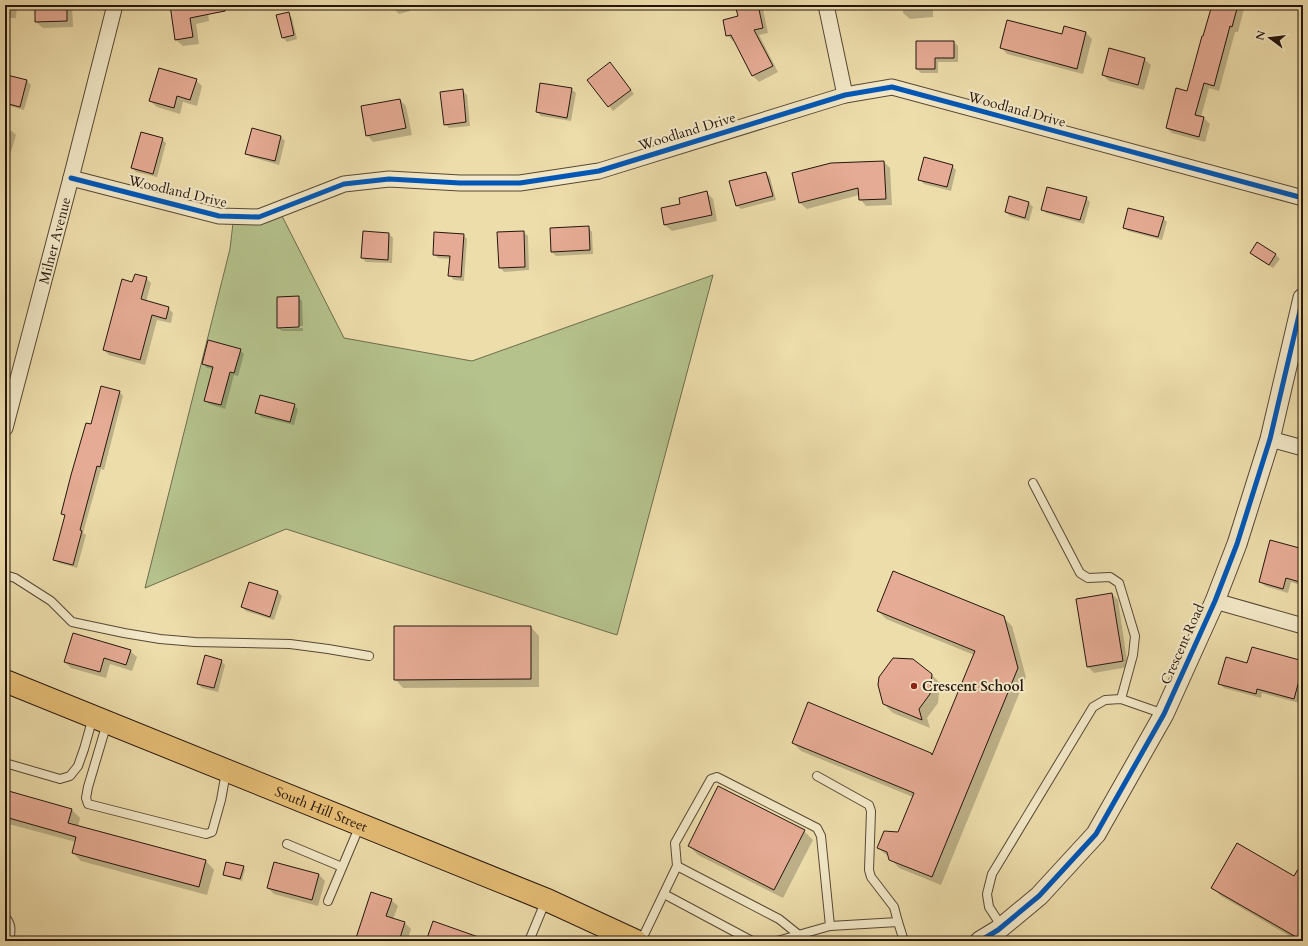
<svg xmlns="http://www.w3.org/2000/svg" width="1308" height="946" viewBox="0 0 1308 946" font-family="Cardo,serif">
<style>
.green{fill:#b5c28c;stroke:#6d6c4d}
.shadow{fill:#0003}
.building{fill:#e5ab94;stroke:#25160e}
.lines{fill:none;stroke-linecap:round;stroke-linejoin:round}
.service-casing{stroke:#574835;stroke-width:10}
.minor-casing{stroke:#574835;stroke-width:17}
.tertiary-casing{stroke:#574835;stroke-width:21}
.primary-casing{stroke:#25160e;stroke-width:24}
.service{stroke:#f3e9c8;stroke-width:8}
.minor{stroke:#f3e9c8;stroke-width:15}
.tertiary{stroke:#f3e9c8;stroke-width:19}
.primary{stroke:#e6be76;stroke-width:22}
.cycleway-casing{stroke:#f3e9c8;stroke-width:8}
.cycleway{stroke:#0057b8;stroke-width:5}
.poi-dot{fill:#8f2418;stroke:#f3e9c8;stroke-width:1.5}
.labels{text-anchor:middle;stroke-width:4;stroke-linejoin:round;paint-order:stroke}
.street-label{font-size:14px;fill:#25160e;stroke:#f3e9c8}
.poi-label{font-size:14px;font-weight:bold;fill:#25160e;stroke:#f3e9c8;text-anchor:start}
</style>
<rect width="100%" height="100%" fill="#edddab"/>
<filter id="stains"><feTurbulence type="fractalNoise" baseFrequency=".005" numOctaves="4"/><feColorMatrix values="0 0 0 0 .2 0 0 0 0 .09 0 0 0 0 .02 0 0 0 .5 -.17"/></filter>
<radialGradient id="worn" r=".72"><stop offset=".6" stop-color="#630" stop-opacity="0"/><stop offset="1" stop-color="#630" stop-opacity=".3"/></radialGradient>
<polygon class="green" points="281,214 344,338 472,361 713,275 617,635 286,529 145,588 230,249 233,223"/>
<g class="shadow">
<polygon points="5,5 17,5 16,18 8,18 8,35 5,35"/>
<polygon points="36,5 72,5 73,27 43,28 36,22"/>
<polygon points="171,5 207,5 209,21 196,24 199,44 183,46 176,40"/>
<polygon points="394,5 409,5 410,11 399,14 395,10"/>
<polygon points="736,5 762,5 768,33 759,35 778,72 759,82 753,76 735,41 733,41 727,35 739,17"/>
<polygon points="903,5 933,5 933,17 910,19 903,13"/>
<polygon points="1212,5 1245,5 1238,32 1235,32 1219,91 1209,88 1201,117 1204,118 1210,124 1205,142 1172,133 1167,128 1188,92"/>
<polygon points="288,14 292,18 297,39 287,42 283,38"/>
<polygon points="1086,33 1092,39 1083,74 1007,54 1001,47 1063,35"/>
<polygon points="954,42 958,46 958,62 938,62 938,73 921,73 917,69"/>
<polygon points="1144,59 1151,65 1144,90 1109,81 1103,75"/>
<polygon points="610,63 634,94 613,111 589,80"/>
<polygon points="196,80 202,86 197,106 183,102 180,114 157,107 150,101"/>
<polygon points="27,81 31,85 24,110 5,105 5,86"/>
<polygon points="571,89 576,93 571,121 541,116 537,112"/>
<polygon points="462,90 467,95 470,126 449,128 445,124"/>
<polygon points="400,100 406,106 412,135 373,142 367,135"/>
<polygon points="5,129 12,131 16,135 10,155 5,153"/>
<polygon points="253,129 281,137 285,141 279,165 251,157 246,153"/>
<polygon points="162,139 166,143 157,177 136,172 132,168"/>
<polygon points="884,162 890,168 892,205 866,206 860,199 859,195 807,209 800,203 793,174"/>
<polygon points="952,166 956,170 951,191 924,184 920,179"/>
<polygon points="766,173 770,177 776,200 741,209 736,205"/>
<polygon points="706,192 713,199 717,221 672,231 665,225 662,209 681,204"/>
<polygon points="1010,198 1029,203 1033,207 1029,221 1010,216 1006,212"/>
<polygon points="1086,198 1090,202 1084,224 1046,213 1042,209"/>
<polygon points="1163,218 1167,222 1162,240 1128,231 1124,227"/>
<polygon points="588,227 592,232 593,254 556,256 552,252"/>
<polygon points="364,232 389,234 393,238 392,263 366,262 362,258"/>
<polygon points="523,232 528,236 529,270 504,272 500,267"/>
<polygon points="463,235 467,239 464,281 454,280 450,276 451,259 438,258 434,254"/>
<polygon points="1251,253 1276,255 1280,259 1273,268 1255,257"/>
<polygon points="146,278 151,283 146,302 168,308 173,313 171,323 157,320 145,365 109,355 104,350 133,283"/>
<polygon points="298,297 302,301 303,326 281,327 281,329 303,328 303,331 282,331 278,327"/>
<polygon points="240,350 244,354 238,376 234,375 225,409 209,404 205,400 213,369 207,368 203,364"/>
<polygon points="119,391 123,396 104,470 101,469 83,533 86,535 77,568 59,563 54,559 66,517 62,513 91,425"/>
<polygon points="294,405 298,409 294,425 261,417 257,412"/>
<polygon points="1303,561 1303,586 1291,582 1288,593 1265,586 1260,582"/>
<polygon points="250,583 278,592 282,596 274,620 246,611 242,607"/>
<polygon points="1112,594 1118,600 1128,667 1094,673 1088,667"/>
<polygon points="878,611 1003,617 1012,626 1026,677 941,885 899,868 889,857 878,848 898,834 913,797 801,751 793,743 933,756 974,655 886,619"/>
<polygon points="531,627 539,636 539,687 403,688 395,679"/>
<polygon points="130,651 137,657 132,671 110,664 106,678 71,668 65,662"/>
<polygon points="221,661 225,665 218,692 202,688 198,684"/>
<polygon points="1303,663 1303,704 1262,693 1261,698 1224,688 1219,683 1248,665"/>
<polygon points="931,674 940,683 938,703 927,718 930,728 893,713 884,704"/>
<polygon points="5,792 72,810 80,818 78,827 206,861 214,870 207,895 81,861 73,853 76,842 5,823"/>
<polygon points="804,831 813,840 783,898 698,855 689,846"/>
<polygon points="1303,863 1303,941 1298,941 1221,896 1213,888 1295,878"/>
<polygon points="243,867 245,869 242,881 226,876 224,874"/>
<polygon points="319,875 325,881 318,906 274,894 268,888"/>
<polygon points="391,900 398,906 393,919 405,923 411,929 407,941 358,941"/>
</g>
<g class="building">
<polygon points="35,5 67,5 67,21 35,22"/>
<polygon points="170,5 225,5 225,11 190,18 193,37 175,40"/>
<polygon points="735,5 758,5 763,28 754,30 773,66 752,76 731,35 726,36 723,20 738,16"/>
<polygon points="1212,5 1238,5 1232,27 1230,26 1214,86 1204,83 1195,115 1204,117 1199,137 1166,128 1176,88 1187,91 1202,36 1203,36"/>
<polygon points="289,12 294,35 282,38 276,15"/>
<polygon points="1007,20 1062,34 1064,26 1086,32 1077,69 1000,48"/>
<polygon points="916,41 954,41 954,58 935,58 935,69 916,69"/>
<polygon points="1109,48 1145,58 1138,85 1102,75"/>
<polygon points="610,62 631,90 608,107 587,80"/>
<polygon points="159,68 197,79 190,100 177,96 174,108 149,101"/>
<polygon points="7,75 27,80 20,107 5,103 5,83"/>
<polygon points="540,83 572,88 567,118 536,112"/>
<polygon points="463,89 466,122 444,125 440,92"/>
<polygon points="400,99 406,128 366,136 361,106"/>
<polygon points="252,128 281,136 275,161 245,154"/>
<polygon points="141,132 163,138 153,174 131,168"/>
<polygon points="924,157 953,165 947,187 918,180"/>
<polygon points="884,161 886,199 859,200 858,188 799,203 792,173 831,163"/>
<polygon points="766,172 773,196 736,206 729,181"/>
<polygon points="1047,187 1087,197 1080,220 1041,210"/>
<polygon points="707,191 712,215 664,225 661,208 680,204 679,198"/>
<polygon points="1009,196 1029,202 1025,218 1005,212"/>
<polygon points="1128,208 1164,217 1158,237 1123,228"/>
<polygon points="589,226 590,250 551,252 550,228"/>
<polygon points="363,231 389,233 388,260 361,258"/>
<polygon points="524,231 525,267 499,268 497,232"/>
<polygon points="434,232 464,234 461,277 448,276 450,256 433,255"/>
<polygon points="1257,242 1276,254 1269,265 1250,253"/>
<polygon points="135,274 147,277 141,299 169,307 166,319 152,315 140,360 103,350 122,279 132,282"/>
<polygon points="299,296 299,327 277,328 277,297"/>
<polygon points="208,340 241,349 234,373 230,372 221,405 204,401 213,367 202,364"/>
<polygon points="101,386 120,391 100,467 97,466 80,530 82,531 73,565 53,560 65,515 61,514 71,475 86,423 91,424"/>
<polygon points="260,395 295,404 290,422 255,413"/>
<polygon points="1270,540 1303,549 1303,583 1286,578 1283,589 1259,582"/>
<polygon points="893,571 1004,616 1018,668 932,877 889,860 887,852 877,848 884,831 898,832 914,793 792,743 808,702 931,753 932,755 975,651 877,611"/>
<polygon points="249,582 278,591 270,617 241,607"/>
<polygon points="1112,593 1123,661 1087,667 1076,599"/>
<polygon points="394,626 531,626 531,679 394,680"/>
<polygon points="73,633 131,650 126,665 104,658 100,672 64,662"/>
<polygon points="1252,647 1303,661 1303,666 1294,699 1257,689 1256,694 1218,684 1226,657 1247,663"/>
<polygon points="205,655 222,660 214,688 197,684"/>
<polygon points="893,658 913,659 932,674 930,694 919,709 922,720 883,704 878,685 879,677"/>
<polygon points="718,786 805,830 774,890 688,846"/>
<polygon points="5,790 72,809 68,823 206,860 199,887 72,853 76,837 5,817"/>
<polygon points="1237,843 1294,876 1303,861 1303,941 1211,888"/>
<polygon points="226,862 244,866 240,879 223,875"/>
<polygon points="274,862 319,874 312,900 267,888"/>
<polygon points="371,892 392,899 386,916 405,922 399,941 355,941"/>
<polygon points="433,921 484,939 484,941 426,941"/>
</g>
<g class="lines">
<defs>
<g id="service">
<polyline points="1033,483 1080,573 1088,578 1110,577 1119,583 1135,636 1133,655 1121,699"/>
<polyline points="5,575 15,578 51,601 72,622 124,633 160,639 195,642 290,644 328,649 369,656"/>
<polyline points="107,723 88,787 86,798 88,804 206,834 212,832 221,800 226,772"/>
<polyline points="5,763 60,779 70,776 78,766 84,749 93,717"/>
<polyline points="817,776 869,805 871,811 869,870 871,877 894,907 898,922"/>
<polyline points="287,844 342,867"/>
<polyline points="677,866 779,919 799,935"/>
<polyline points="664,894 752,941"/>
<polyline points="328,901 360,825"/>
<path d="M5 917C12 924 11 931 9 941"/>
<polyline points="830,926 898,922 904,941"/>
<polyline points="1002,927 989,907 987,894 992,874 1093,707 1105,700 1121,699 1164,714"/>
<polyline points="529,941 546,900"/>
<polyline points="641,941 677,866 675,843 711,779 717,777 817,828 821,836 830,926 777,941"/>
</g>
<g id="minor">
<polyline points="826,5 845,95"/>
<polyline points="71,178 219,216 259,217 344,184 389,179 460,183 520,183 599,171 845,95 892,87 1303,198"/>
<path id="s1" d="M5 428 71 178 115 5"/>
<polyline points="1270,439 1303,448"/>
<polyline points="1215,601 1303,626"/>
</g>
<polyline id="tertiary" points="980,941 998,930 1039,896 1096,834 1164,714 1215,601 1237,544 1270,439 1303,298"/>
<g id="primary">
<path id="s2" d="M5 681 547 900 636 941"/>
</g>
</defs>
<use href="#service" class="service-casing"/>
<use href="#minor" class="minor-casing"/>
<use href="#tertiary" class="tertiary-casing"/>
<use href="#primary" class="primary-casing"/>
<use href="#service" class="service"/>
<use href="#minor" class="minor"/>
<use href="#tertiary" class="tertiary"/>
<use href="#primary" class="primary"/>
<defs>
<g id="cycleway">
<polyline points="71,178 219,216 259,217 344,184 389,179 460,183 520,183 599,171 845,95 892,87 1303,198"/>
<polyline points="980,941 998,930 1039,896 1096,834 1164,714 1215,601 1237,544 1270,439 1303,298"/>
</g>
</defs>
<use href="#cycleway" class="cycleway-casing"/>
<use href="#cycleway" class="cycleway"/>
</g>
<circle class="poi-dot" cx="914" cy="686" r="4"/>
<g class="labels">
<g class="street-label">
<text transform="translate(1017 109) rotate(15)" y="5">Woodland Drive</text>
<text transform="translate(687 131) rotate(-17)" y="5">Woodland Drive</text>
<text transform="translate(178 191) rotate(13)" y="5">Woodland Drive</text>
<text dy="5" stroke="none"><textPath href="#s1" startOffset="194">Milner Avenue</textPath></text>
<text transform="translate(1182 644) rotate(-66)" y="5">Crescent Road</text>
<text dy="5" stroke="none"><textPath href="#s2" startOffset="341">South Hill Street</textPath></text>
</g>
<g class="poi-label">
<text x="922" y="691">Crescent School</text>
</g>
</g>
<rect width="1308" height="946" fill="none" stroke="#edddab" stroke-width="20"/>
<rect x="6" y="6" width="1296" height="934" fill="none" stroke="#25160e" stroke-width="2"/>
<rect x="10" y="10" width="1288" height="926" fill="none" stroke="#25160e"/>
<g transform="translate(1270 38) rotate(285)" stroke="#f3e9c8" stroke-width="3" paint-order="stroke">
<path d="M0-3L7 15L0 10L-7 15Z" fill="#25160e"/>
<text y="-6" font-size="11" font-weight="bold" text-anchor="middle" fill="#25160e">N</text>
</g>
<rect width="100%" height="100%" filter="url(#stains)"/>
<rect width="100%" height="100%" fill="url(#worn)"/>
</svg>
